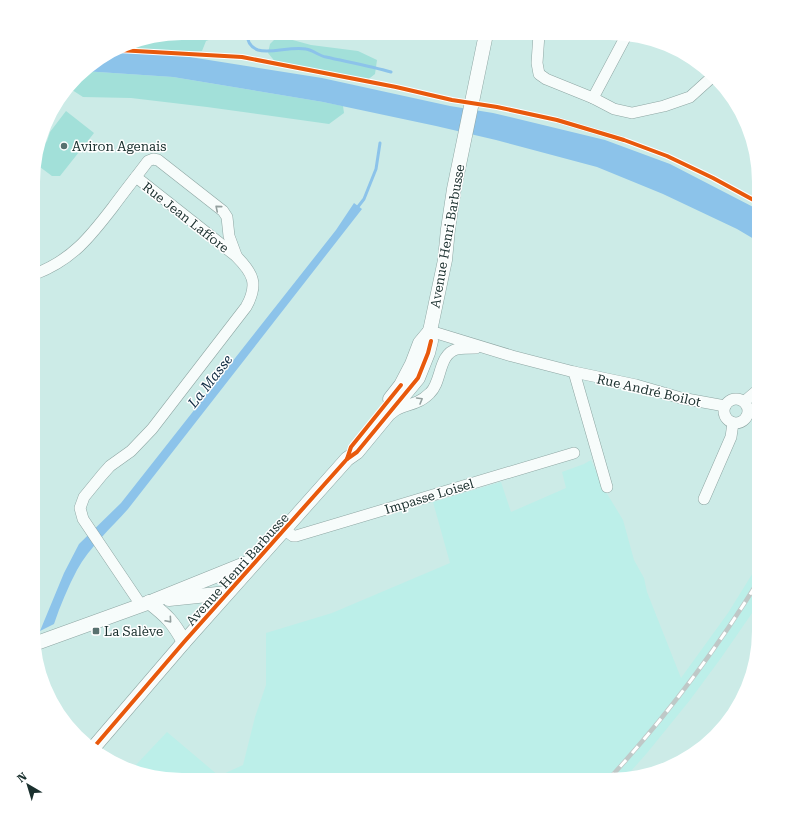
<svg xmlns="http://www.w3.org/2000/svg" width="792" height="813" viewBox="0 0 792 813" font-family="'Roboto Serif',serif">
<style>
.built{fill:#bcefe9}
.green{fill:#a2e0d9}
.water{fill:#8cc3ea}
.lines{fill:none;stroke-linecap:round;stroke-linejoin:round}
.stream{stroke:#8cc3ea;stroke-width:3}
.minor-casing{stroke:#8ea6a3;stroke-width:12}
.major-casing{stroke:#8ea6a3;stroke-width:15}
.minor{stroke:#f7fcfb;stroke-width:11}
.major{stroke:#f7fcfb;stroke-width:14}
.rail-casing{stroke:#bfc8c7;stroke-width:4.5}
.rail{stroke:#fff;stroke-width:3;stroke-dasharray:9;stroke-linecap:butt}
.cycleway-casing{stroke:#fff;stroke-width:6}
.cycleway{stroke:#e8590c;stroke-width:4}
.oneway{stroke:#94a09f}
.poi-dot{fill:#58716f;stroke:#fff;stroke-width:1.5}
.labels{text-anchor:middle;stroke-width:3;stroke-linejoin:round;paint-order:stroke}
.poi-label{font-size:13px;fill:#1a302e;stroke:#fff;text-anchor:start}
.street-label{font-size:13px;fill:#1a302e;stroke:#fff}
.water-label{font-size:14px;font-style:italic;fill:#102c43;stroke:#fff}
</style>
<rect width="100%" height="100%" fill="#ccebe7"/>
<polygon class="built" points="591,460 603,487 623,520 634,560 644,578 647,592 681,678 728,613 759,563 759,603 721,658 690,700 647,753 624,779 173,780 133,768 167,732 219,776 243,765 255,717 266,685 266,633 332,613 450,563 433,502 501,482 511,512 566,488 562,472 584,464"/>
<g class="green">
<polygon points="182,33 214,38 206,41 202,51 171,54 115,52 134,41"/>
<polygon points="278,36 311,45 358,51 377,60 375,74 366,81 277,64 268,53 270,44"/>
<polygon points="83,71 173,77 323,102 343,106 344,113 329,124 207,107 131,98 83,97 69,88"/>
<polygon points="66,111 94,133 60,176 52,176 36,164 36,160 42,152 40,150 47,141 50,132"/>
</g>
<g class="water">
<polygon points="115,52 171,54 322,78 450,106 493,113 605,140 670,164 759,210 759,242 737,229 663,194 597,167 496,140 436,126 323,102 173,77 83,71"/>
<path d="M354 203 362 209 128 509C111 528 89 548 77 570 68 587 60 606 54 624L40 631 64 573 79 544 121 503 336 230Z"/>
</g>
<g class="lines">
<g class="stream">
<path d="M247 33C247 41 250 47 258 50 271 54 291 46 306 49 313 50 319 56 326 57 348 62 370 66 391 72"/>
<polyline points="357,208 364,199 376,169 380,143"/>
</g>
<defs>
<g id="minor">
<polyline points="539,34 537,63 539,74 546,79 593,98 614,109 632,113 664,106 690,97 711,78"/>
<polyline points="593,98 627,34"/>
<path d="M136 177 236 256C253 273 259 284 246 307L152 429 131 451 110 466 102 475 84 497 80 508 83 519 141 605"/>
<path d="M35 274C72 260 90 237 113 207 124 192 136 177 148 161L153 159 158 160 223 211 227 217 229 236 236 255"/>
<polyline points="430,331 512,356 574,372 607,487"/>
<polyline points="574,372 636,385 681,398 725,406"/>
<circle cx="736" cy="411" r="12"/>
<polyline points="745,401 759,389"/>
<path d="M392 413C399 406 408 406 417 402 422 400 426 397 430 393 442 382 438 354 457 349 463 348 470 348 476 348"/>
<polyline points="704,499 731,437 733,423"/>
<polyline points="285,530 293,536 296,536 574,453"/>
</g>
<g id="major">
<polyline points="390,399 401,385 412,364 420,343 430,331"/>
<polyline points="169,599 227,593"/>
<path d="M149 602C167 616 173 622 184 642"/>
<polyline points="34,644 153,601 257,559"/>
<polyline points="94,747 184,642 347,459 357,452 418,378 428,353 431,341 430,331 445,260 448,229 454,189 486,34"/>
</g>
</defs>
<use href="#minor" class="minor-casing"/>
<use href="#major" class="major-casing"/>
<use href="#minor" class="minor"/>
<use href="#major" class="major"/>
<defs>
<path id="rail" d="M608 780C665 718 715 652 759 580"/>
</defs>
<use href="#rail" class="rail-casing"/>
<use href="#rail" class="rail"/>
<defs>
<g id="cycleway">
<polyline points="118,50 242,57 396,87 452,100 497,107 557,120 624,140 667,156 713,178 759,203"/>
<polyline points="347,459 351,447 401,385"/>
<polyline points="94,747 184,642 347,459 357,452 418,378 428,353 431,341"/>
</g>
</defs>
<use href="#cycleway" class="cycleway-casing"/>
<use href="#cycleway" class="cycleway"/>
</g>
<defs><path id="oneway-chevron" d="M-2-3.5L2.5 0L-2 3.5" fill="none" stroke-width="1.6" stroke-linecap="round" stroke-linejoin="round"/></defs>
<g class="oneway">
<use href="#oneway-chevron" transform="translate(218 208) rotate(-140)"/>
<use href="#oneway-chevron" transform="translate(420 400) rotate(-30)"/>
<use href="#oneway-chevron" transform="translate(169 620) rotate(49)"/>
</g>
<g class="poi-dot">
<circle cx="64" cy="146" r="4"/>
<rect x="92" y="627" width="8" height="8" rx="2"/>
</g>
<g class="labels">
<g class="poi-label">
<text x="72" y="151">Aviron Agenais</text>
<text x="104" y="636">La Salève</text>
</g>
<g class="street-label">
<text transform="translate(186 217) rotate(38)" y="5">Rue Jean Laffore</text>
<text transform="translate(447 236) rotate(-80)" y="5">Avenue Henri Barbusse</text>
<text transform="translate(649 390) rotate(13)" y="5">Rue André Boilot</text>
<text transform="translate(429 496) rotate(-17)" y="5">Impasse Loisel</text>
<text transform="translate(237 569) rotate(-48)" y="5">Avenue Henri Barbusse</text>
</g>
<g class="water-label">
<text transform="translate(210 381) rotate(-52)" y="5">La Masse</text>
</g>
</g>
<path d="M0 0H792V813H0ZM182 40H610A142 142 0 0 1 752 182V631A142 142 0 0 1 610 773H182A142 142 0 0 1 40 631V182A142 142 0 0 1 182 40Z" fill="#fff" fill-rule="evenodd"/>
<g transform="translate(28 785) rotate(322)" stroke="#ffffff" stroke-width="3" paint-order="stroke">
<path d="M0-3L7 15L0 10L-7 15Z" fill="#1a302e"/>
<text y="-6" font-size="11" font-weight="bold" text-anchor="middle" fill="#1a302e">N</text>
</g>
</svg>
